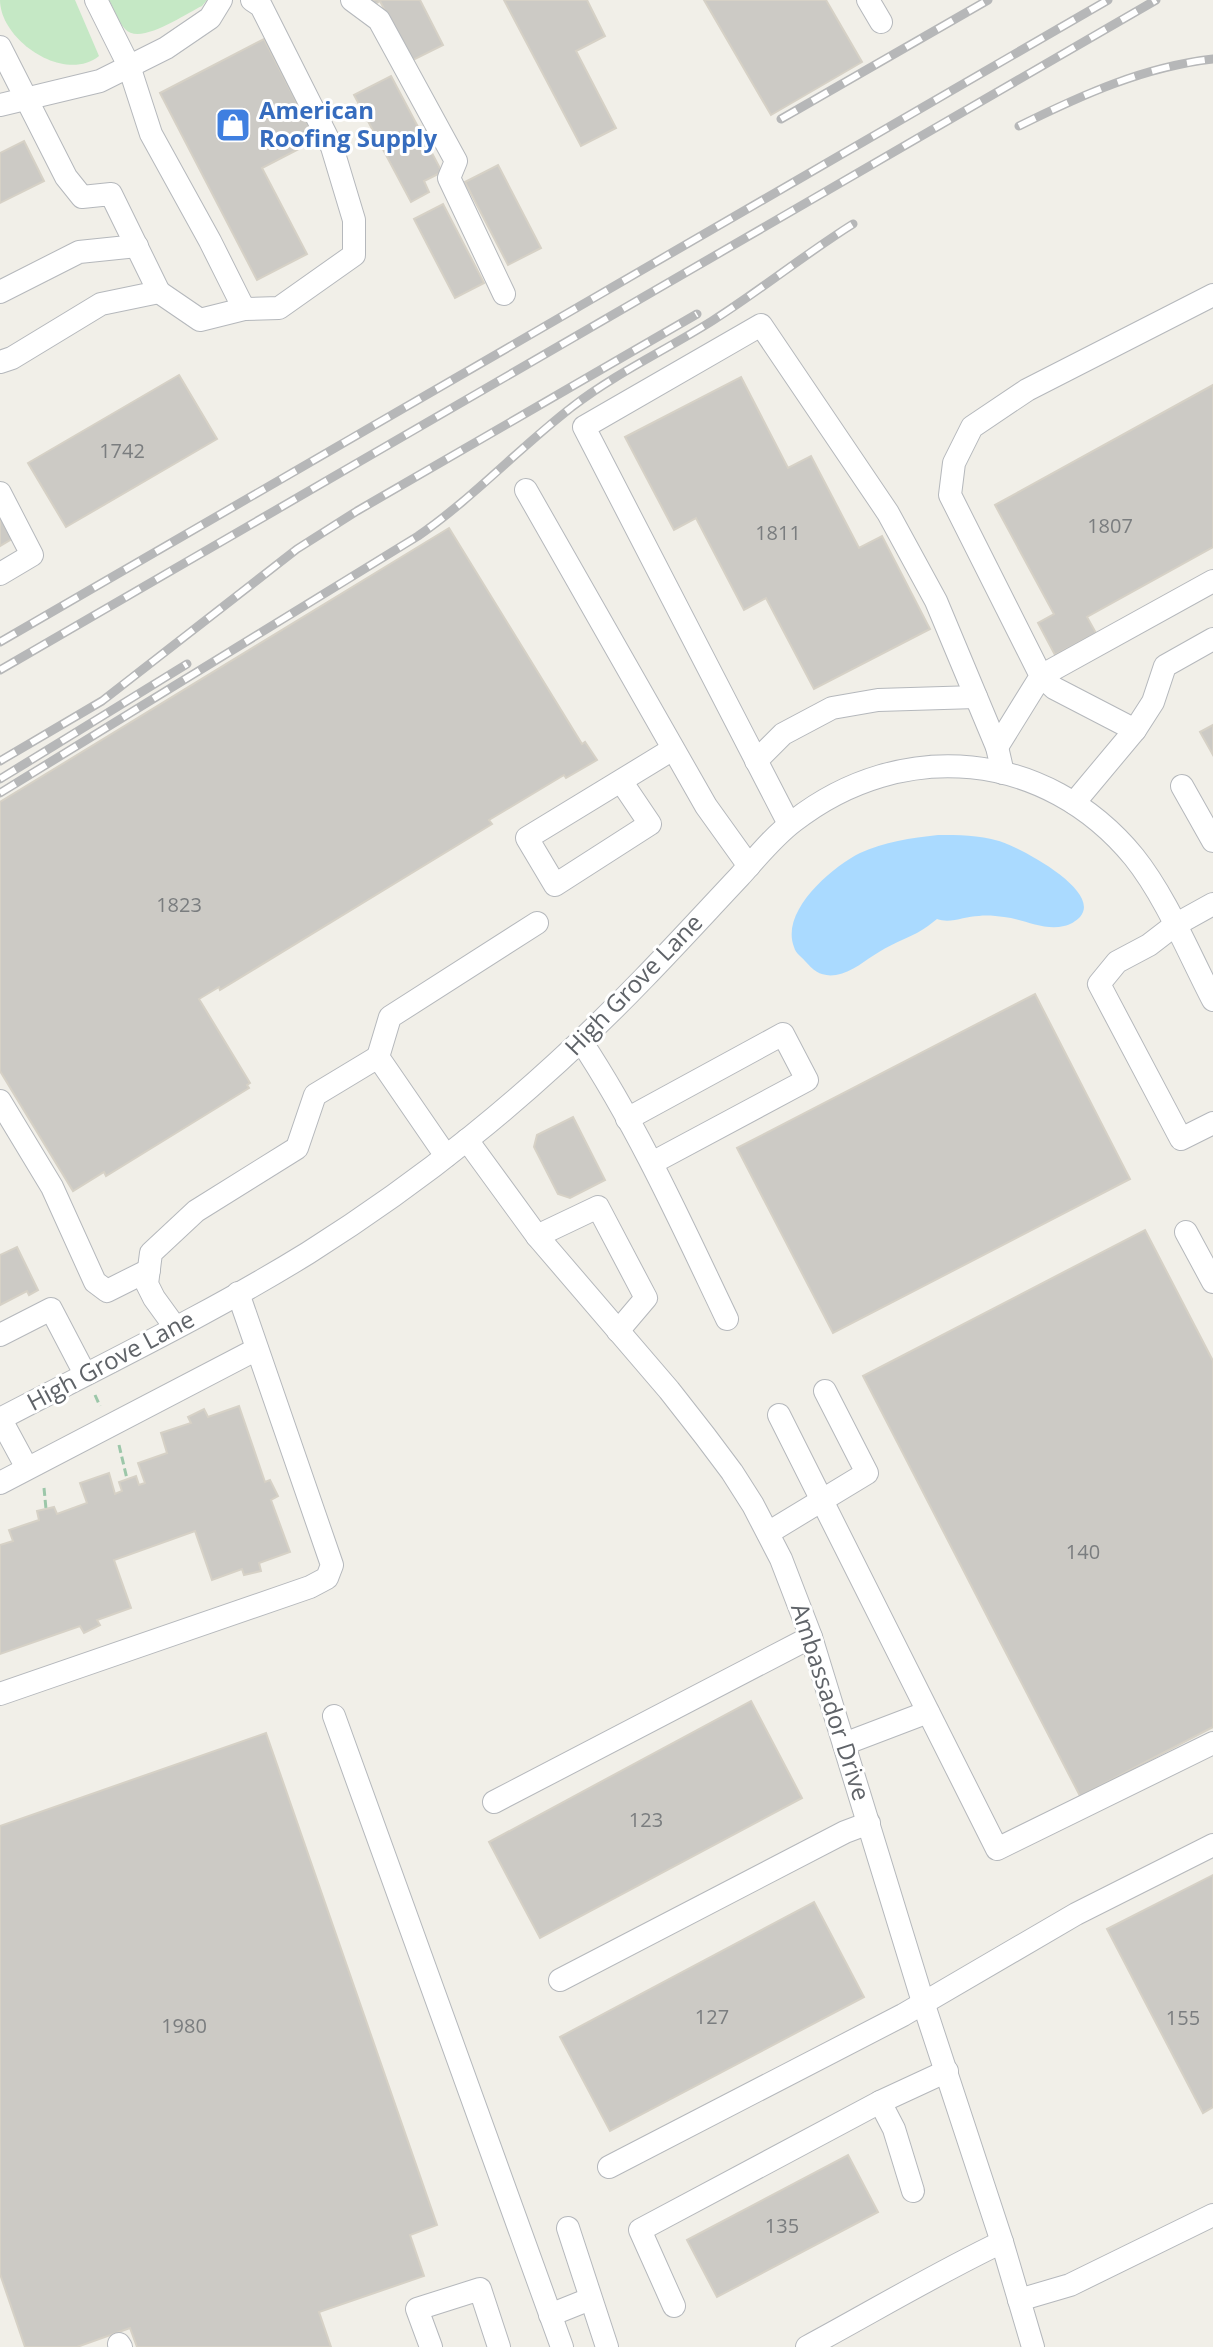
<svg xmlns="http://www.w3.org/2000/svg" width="1213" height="2347" viewBox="0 0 1213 2347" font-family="'Open Sans',sans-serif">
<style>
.green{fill:#c5e8c5}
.water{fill:#aadaff}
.building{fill:#cccac5;stroke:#d6d1c6;stroke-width:2}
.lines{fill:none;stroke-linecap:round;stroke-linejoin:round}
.minor-casing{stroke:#b5b8bc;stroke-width:24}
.path{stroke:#9cc7a9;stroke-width:3;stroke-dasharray:8 4;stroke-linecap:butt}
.minor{stroke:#fff;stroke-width:22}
.rail-casing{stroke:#b6b7b8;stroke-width:9}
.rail{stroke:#fff;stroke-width:6;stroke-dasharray:18;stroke-linecap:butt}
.labels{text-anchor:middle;stroke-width:6;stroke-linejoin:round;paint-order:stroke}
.number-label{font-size:20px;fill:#7a7d7f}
.shop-label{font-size:24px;font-weight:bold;fill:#366cbe;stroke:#fff;text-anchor:start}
.street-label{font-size:24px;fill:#5f6368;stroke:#fff}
</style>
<rect width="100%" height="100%" fill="#f1efe8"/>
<g class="green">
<path d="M0 0H75L99 56C64 84 0 40 0 0Z"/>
<path d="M109 0H207L202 6C185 14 140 46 125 29 118 22 114 9 109 0Z"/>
</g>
<path class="water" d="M938 835C959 835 978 835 999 841 1019 847 1103 891 1080 917 1076 921 1070 925 1064 926 1044 931 1024 919 1004 917 996 916 987 915 979 916 965 916 951 924 937 919 934 921 931 924 928 926 915 936 894 942 879 952 865 960 853 972 836 975 821 977 814 971 805 961 801 956 796 954 794 947 780 911 832 867 860 853 884 842 911 838 938 835Z"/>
<g class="building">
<polygon points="369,0 420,0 443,45 411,61 380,1 372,6"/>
<polygon points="504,0 587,0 605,36 576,51 616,128 581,146"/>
<polygon points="704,0 826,0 862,62 771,115"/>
<polygon points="264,39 316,140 262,168 307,254 257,280 160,93"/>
<polygon points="391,76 442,172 424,181 429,192 411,202 354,95"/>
<polygon points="24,141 44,181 0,203 0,153"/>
<polygon points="498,165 541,248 508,265 465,182"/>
<polygon points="443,204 484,283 455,298 414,219"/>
<polygon points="179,375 217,439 66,527 28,463"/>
<polygon points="741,377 788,468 811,456 859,548 882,536 930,629 814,689 766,598 744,610 696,518 674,530 625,437"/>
<polygon points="1213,385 1213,547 1087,617 1096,633 1055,655 1038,623 1054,614 995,505"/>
<polygon points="0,517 12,539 0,546"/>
<polygon points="449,528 582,744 585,742 597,760 566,778 564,775 489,820 492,824 220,990 219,987 199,999 250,1083 247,1085 249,1088 106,1176 104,1172 73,1191 0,1071 0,802"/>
<polygon points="1213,725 1213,755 1200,732"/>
<polygon points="1035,994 1130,1179 833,1333 737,1148"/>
<polygon points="573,1117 605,1180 570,1198 558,1194 534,1147 537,1135"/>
<polygon points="1145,1230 1213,1361 1213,1727 1080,1796 863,1376"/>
<polygon points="17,1247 38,1290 29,1295 27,1291 0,1305 0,1255"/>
<polygon points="239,1406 265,1482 270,1480 278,1496 271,1500 290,1552 259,1563 261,1571 244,1575 242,1569 212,1580 195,1531 114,1560 131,1608 97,1620 100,1625 84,1633 80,1626 0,1654 0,1545 13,1541 9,1530 39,1520 37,1511 54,1507 57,1514 87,1503 80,1483 109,1473 115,1494 122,1491 119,1482 136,1476 139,1485 145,1483 138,1463 167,1453 161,1433 191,1423 188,1417 204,1409 208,1417"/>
<polygon points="751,1701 802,1798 540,1938 489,1842"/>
<polygon points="266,1733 437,2225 410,2235 424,2276 319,2312 331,2347 137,2347 130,2328 77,2347 25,2347 0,2274 0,1826"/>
<polygon points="1213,1875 1213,2107 1203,2113 1107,1929"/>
<polygon points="814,1902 864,1997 610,2131 560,2037"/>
<polygon points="848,2155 878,2212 717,2297 687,2240"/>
</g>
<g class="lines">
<defs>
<g id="minor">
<polyline points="96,0 129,66 151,134 210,241 244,309 279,308 354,255 354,220 332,147 261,6 252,0"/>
<polyline points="352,0 379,20 456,161 449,178 504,294"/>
<polyline points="868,0 881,22"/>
<polyline points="0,47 66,177 82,197 111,194 159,292 101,304 12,358 0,362"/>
<polyline points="0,105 100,81 166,48 210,18 221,0"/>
<polyline points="0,292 79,252 137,246"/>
<polyline points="159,292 200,320 244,309"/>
<polyline points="526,490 706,806 749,866"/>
<polyline points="0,493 32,555 0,574"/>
<polyline points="1135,730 1054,688 1041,676 1213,581"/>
<polyline points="997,747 1041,676 950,495 954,463 972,427 1027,390 1213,295"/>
<polyline points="756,761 783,734 832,708 878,700 976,697"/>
<polyline points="621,781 650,824 555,885 527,838 673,749"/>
<polyline points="1182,786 1213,841"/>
<polyline points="1074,803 1135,730 1153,702 1165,666 1213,639"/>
<polyline points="789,824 584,427 761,325 888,513 936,601 997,747 1003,773"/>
<polyline points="1213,904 1175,925 1149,945 1117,962 1099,984 1181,1139 1213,1123"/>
<path d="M581 1041C639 1129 682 1225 727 1319"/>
<polyline points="378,1057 390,1017 537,923"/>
<polyline points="0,1101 52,1187 95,1282 107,1291 149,1270"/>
<polyline points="627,1119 783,1034 807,1080 652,1163"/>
<polyline points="467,1140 537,1236 669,1390 705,1436 732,1472 753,1505 781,1559 811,1637 923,2002 1002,2242 1033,2347"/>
<polyline points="1186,1232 1213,1282"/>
<polyline points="537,1236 598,1207 646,1298 618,1331"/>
<polyline points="175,1327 154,1298 147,1284 151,1253 196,1211 297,1148 315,1095 378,1057 446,1156"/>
<polyline points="0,1335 51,1309 85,1374"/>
<polyline points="779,1415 997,1849 1213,1743"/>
<polyline points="0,1418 27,1468"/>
<path d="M0 1419C103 1365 209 1314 308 1253 365 1217 420 1178 472 1136 533 1087 590 1034 644 978 676 945 708 910 740 876 757 857 774 836 794 821 902 737 1046 750 1134 857 1166 897 1189 954 1213 1000"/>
<polyline points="0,1483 257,1349"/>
<polyline points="768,1533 867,1473 825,1391"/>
<polyline points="0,1694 310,1587 327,1578 332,1565 238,1293"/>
<polyline points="334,1716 562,2347"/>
<polyline points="844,1744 928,1712"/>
<polyline points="494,1802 811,1637"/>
<polyline points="560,1980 845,1832 869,1823"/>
<polyline points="880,2102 894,2129 913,2191"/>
<polyline points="609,2167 903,2015 1076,1914 1213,1845"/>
<polyline points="568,2228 607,2347"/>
<polyline points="1019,2300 1070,2285 1213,2215"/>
<polyline points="674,2306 640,2230 880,2102 947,2071"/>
<polyline points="550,2315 590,2299"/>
<polyline points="119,2344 121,2347"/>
<polyline points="431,2347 417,2309 480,2289 499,2347"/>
<path d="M807 2347C872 2312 935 2274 1002 2242"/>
</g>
</defs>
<use href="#minor" class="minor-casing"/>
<g class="path">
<polyline points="95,1395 100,1406"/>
<polyline points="119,1445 127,1479"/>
<polyline points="44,1488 46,1509"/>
</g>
<use href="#minor" class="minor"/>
<defs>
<g id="rail">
<polyline points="781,119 988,0"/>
<path d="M1019 126C1082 95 1143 67 1213 59"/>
<polyline points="0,642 1108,0"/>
<polyline points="0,670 1156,0"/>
<polyline points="0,761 102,701 297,549 357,511 697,314"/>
<polyline points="0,779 187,664"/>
<path d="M0 793 418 536C473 498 519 448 572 407 616 373 666 350 712 321 761 290 805 254 853 224"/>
</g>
</defs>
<use href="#rail" class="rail-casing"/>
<use href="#rail" class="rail"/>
</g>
<defs>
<symbol id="shop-square" viewBox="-11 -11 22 22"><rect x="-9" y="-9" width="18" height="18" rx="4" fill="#3f7fe0" stroke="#fff"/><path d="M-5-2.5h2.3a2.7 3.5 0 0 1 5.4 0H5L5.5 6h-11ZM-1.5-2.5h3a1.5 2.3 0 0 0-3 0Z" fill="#fff"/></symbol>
</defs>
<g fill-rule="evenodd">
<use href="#shop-square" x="213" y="105" width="40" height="40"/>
</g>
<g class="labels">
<g class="number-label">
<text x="122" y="458">1742</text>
<text x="1110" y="533">1807</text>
<text x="778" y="540">1811</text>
<text x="179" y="912">1823</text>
<text x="1083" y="1559">140</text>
<text x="646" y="1827">123</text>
<text x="712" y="2024">127</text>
<text x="1183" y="2025">155</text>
<text x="184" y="2033">1980</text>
<text x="782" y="2233">135</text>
</g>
<g class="shop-label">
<text x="259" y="119">American<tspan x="259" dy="28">Roofing Supply</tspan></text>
</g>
<g class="street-label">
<text transform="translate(634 985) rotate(-46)" y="8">High Grove Lane</text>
<text transform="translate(111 1361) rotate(-28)" y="8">High Grove Lane</text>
<text transform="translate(830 1702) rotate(72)" y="8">Ambassador Drive</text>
</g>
</g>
</svg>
